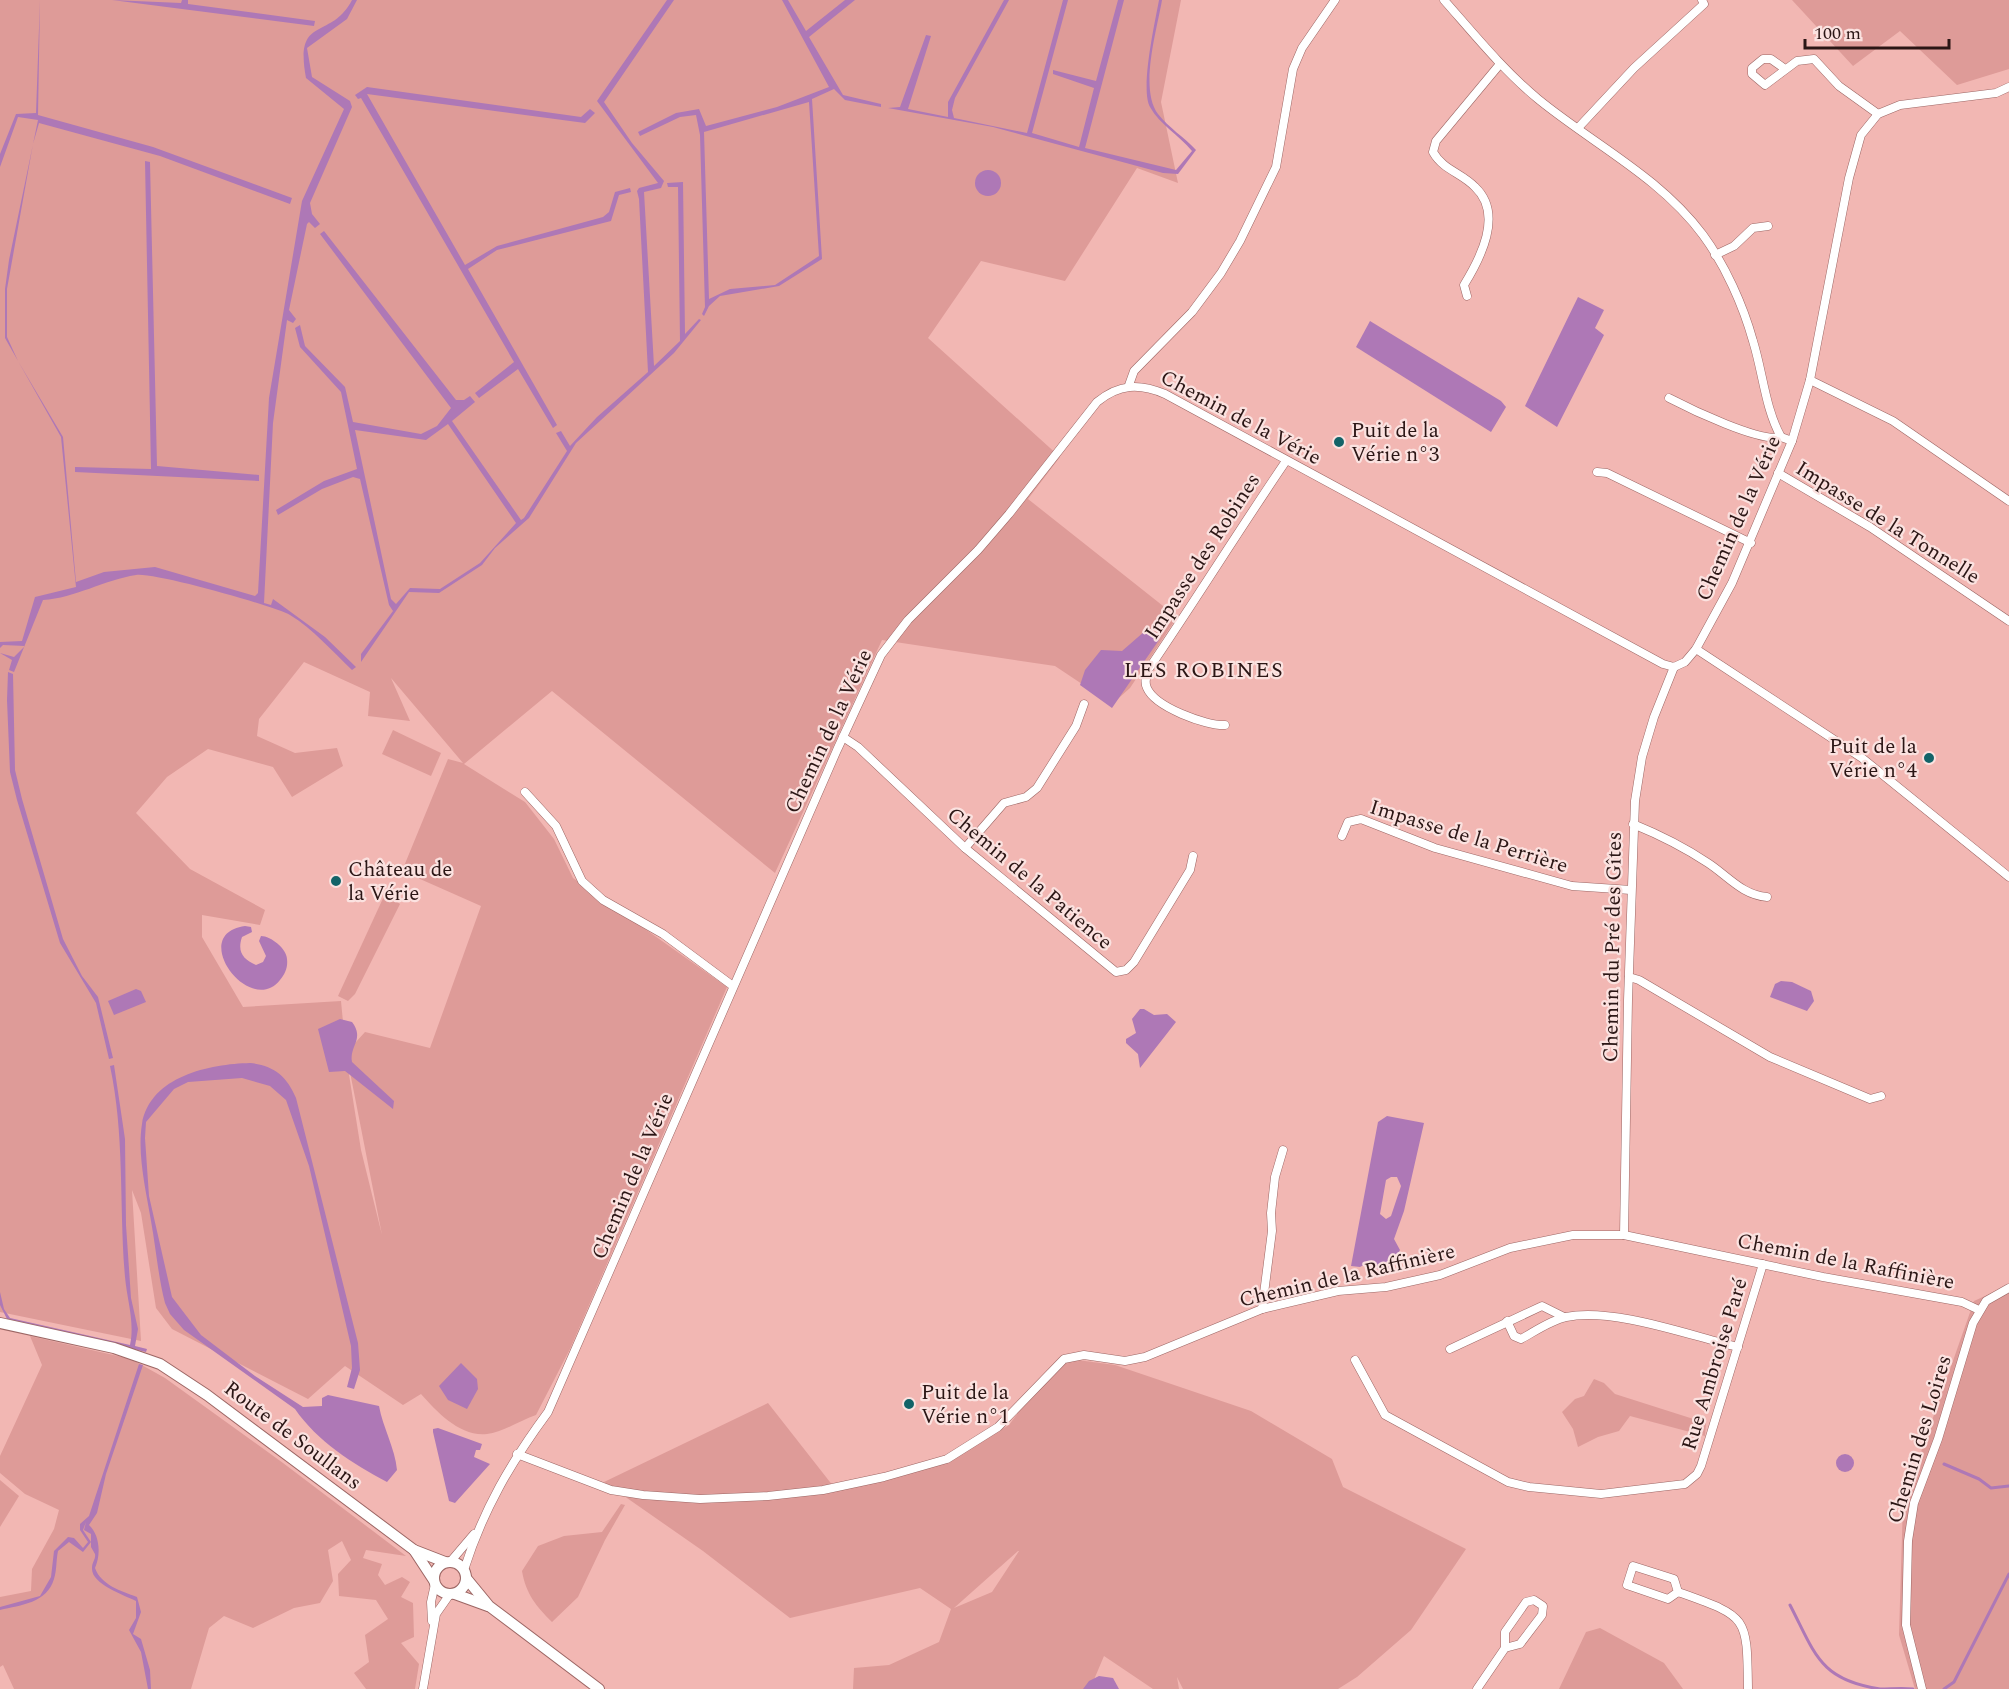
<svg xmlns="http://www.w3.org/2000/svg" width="2009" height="1689" viewBox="0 0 2009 1689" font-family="Spectral,serif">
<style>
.green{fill:#de9b98;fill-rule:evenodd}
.water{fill:#ae78b6;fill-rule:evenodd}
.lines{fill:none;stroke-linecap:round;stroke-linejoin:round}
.stream{stroke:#ae78b6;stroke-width:3}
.street-casing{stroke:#9c6664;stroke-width:9}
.secondary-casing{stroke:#9c6664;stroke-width:12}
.street{stroke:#fff;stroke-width:8}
.secondary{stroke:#fff;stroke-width:10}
.poi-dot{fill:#136368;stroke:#fbe2e0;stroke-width:2}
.labels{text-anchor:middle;stroke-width:4.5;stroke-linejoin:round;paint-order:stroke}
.street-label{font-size:21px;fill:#2b1615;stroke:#fbe2e0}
.poi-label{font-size:21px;fill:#2b1615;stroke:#fbe2e0;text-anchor:start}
.neighbourhood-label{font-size:22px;letter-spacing:1.5px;fill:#2b1615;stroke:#fbe2e0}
</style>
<rect width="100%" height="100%" fill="#f2b7b3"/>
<g class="green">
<path d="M0 0H1181L1161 102 1178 183 1137 168 1065 281 981 261 928 338 1060 457 1028 499 1177 617 1130 688 1112 704 1055 666 882 640 775 873 552 691 464 764 525 802 554 839 573 878 727 987 570 1349 536 1415C521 1420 503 1432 487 1434 460 1437 437 1412 421 1394L403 1405 345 1366 308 1399 172 1329 156 1308 141 1213 132 1190 141 1341 0 1312ZM304 662 370 692 368 716 410 721 391 678 463 763 448 759 402 871 481 906 430 1048 365 1032 346 1053 341 1001 243 1007 202 937V915L260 925 265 910 190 869 136 813 167 777 208 749 273 767 292 797 343 766 337 748 295 753 257 736 259 719ZM347 1062H348L382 1235 361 1150Z"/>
<polygon points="1792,0 2009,0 2009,69 1957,85 1900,31 1853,66"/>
<polygon points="393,730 441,753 431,776 382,754"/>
<polygon points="385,894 400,904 355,994 348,1001 338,996"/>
<polygon points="2009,1285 2009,1689 1915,1689 1899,1635 1903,1503 1974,1301"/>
<polygon points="30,1336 131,1359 165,1378 283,1463 406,1556 366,1550 363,1558 382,1564 378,1575 385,1585 402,1577 410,1582 401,1597 413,1603 414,1637 401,1643 419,1664 415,1689 366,1689 354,1673 369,1662 365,1635 388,1619 376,1600 339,1596 338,1574 351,1560 342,1541 328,1550 333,1581 320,1603 294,1608 253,1628 224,1616 209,1628 191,1689 14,1689 3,1665 0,1667 0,1597 31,1591 32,1569 54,1529 59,1510 25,1494 0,1473 0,1456 42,1365"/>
<path d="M1070 1359 1115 1365 1251 1411 1332 1459 1343 1487 1466 1549 1411 1630 1357 1677 1338 1689H1183L1177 1677 1179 1689H1153L1104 1656 1090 1689H853L854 1668 889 1665 939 1642 951 1609 920 1588 790 1618 703 1551 604 1482 768 1403 837 1491 946 1462 1009 1425 1044 1377ZM1019 1551 992 1592 954 1608 1018 1551Z"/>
<polygon points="1594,1379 1604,1383 1615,1394 1706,1423 1705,1436 1630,1416 1619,1431 1598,1437 1578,1447 1573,1429 1562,1412 1575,1399 1584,1396"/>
<polygon points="0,1480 19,1496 0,1527"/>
<path d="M621 1504 625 1505 605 1540 578 1597 552 1622C536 1606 526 1594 522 1571L538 1546 564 1536 602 1532Z"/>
<polygon points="1600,1628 1664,1663 1683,1689 1559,1689 1586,1632"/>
</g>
<g class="water">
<path d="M40 0 38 115 153 147 292 198 290 204 160 156 39 123 33 144 7 289V337L18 361 63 437 76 582 104 572 155 567 255 596 258 593 269 398 302 201 344 109 306 78C294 14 331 41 352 0H357L347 19 307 48 312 77 350 101 352 107 310 203 312 214 320 224 315 228 309 222 307 224 289 310 296 319 293 323 287 320 273 423 264 603 271 605 273 599 325 637 356 667 352 670C332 651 313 629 290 615 274 606 154 572 136 575 104 580 75 598 43 600L14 672 9 670 12 660 0 653 14 657 25 646 3 645 0 648V642L22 641 35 597 76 587 61 437 5 338V289L9 260 38 120 18 117 0 167V154L16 114 36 113Z"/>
<polygon points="112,0 181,3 182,0 188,0 188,4 315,21 314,26"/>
<path d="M667 0H674L604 102 632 143 664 181 661 188 644 192 654 366 680 341 678 187H668L667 183 683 182 685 334 699 319 701 320 674 353 576 443 529 518 495 548 482 565 439 593 409 592 361 662V654L393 611 389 605 360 479 353 477 322 489 278 515 276 510 324 481 357 469 341 392 300 347 295 328 300 325 305 346 345 387 353 422 421 434 437 426 451 408 320 234 324 231 456 400H464L470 396 475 402 452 421 521 520 524 518 567 451 556 433 561 431 570 446 597 417 648 372 639 199 637 191 639 188 658 183 597 101ZM448 424 516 523 480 563 440 589 410 588 396 604 391 599 355 430 426 440Z"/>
<path d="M782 0H788L806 31 845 0H855L809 37 843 95 881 104V107L845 100 834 89 812 99 822 259 779 286 720 296 709 306 704 316 702 314 705 307 700 135 696 115 680 117 640 136 638 132 676 113 699 109 706 126 777 107 829 87ZM809 102 819 256 775 285 730 289 709 299 704 132Z"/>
<path d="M1004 0H1009L955 98 952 110 954 118 1027 133 1063 0H1068L1032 133 1079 147 1094 88 1053 74V70L1096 81 1118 0H1124L1085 148 1176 170 1192 151C1179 135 1160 125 1150 107 1140 89 1155 22 1159 0H1162C1157 30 1139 89 1158 114 1169 128 1184 137 1196 150L1178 174 1163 173 993 127 888 108 900 107 926 35 931 36 908 109 948 117V102Z"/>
<polygon points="367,87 581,117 590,109 595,113 585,123 367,94 465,265 497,246 603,217 609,212 615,192 630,188 631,192 619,195 611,221 497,250 468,269 557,425 553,428 518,369 479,398 475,393 514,362 361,98 358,99 355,95"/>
<polygon points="145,161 150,162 157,466 259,475 259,481 75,472 75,467 151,469"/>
<circle cx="988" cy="183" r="13"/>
<polygon points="1578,297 1604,310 1595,328 1604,335 1557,427 1525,406"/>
<polygon points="1370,321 1501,401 1506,407 1491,432 1356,347"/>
<polygon points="1145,631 1159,640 1112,708 1080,685 1085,670 1101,650 1122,651"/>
<polygon points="8,672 13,674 15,770 22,799 63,939 82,976 98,997 113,1058 109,1059 96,1003 60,943 17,800 10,772 7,700"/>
<path d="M245 926 251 927 252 932 242 937C237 952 243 959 256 965L263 962 266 956 259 941 261 936C271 936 287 949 287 959 288 968 285 974 280 980 250 1018 187 934 245 926Z"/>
<polygon points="1781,981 1792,982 1811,991 1814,1001 1807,1011 1770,997 1775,984"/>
<polygon points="136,989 141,991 146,1002 114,1015 108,1001"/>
<polygon points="1140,1009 1144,1009 1154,1015 1167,1014 1176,1022 1140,1068 1138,1054 1126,1043 1126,1039 1136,1033 1132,1019"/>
<path d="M340 1019 352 1022C365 1039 349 1046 352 1062L394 1101 393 1109 345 1071 329 1072 318 1029Z"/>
<path d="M250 1063C273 1065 287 1076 296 1098L358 1343 360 1370 354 1389 347 1387 352 1368 351 1346 309 1166 286 1100 270 1086 242 1078 188 1082 174 1089 146 1122 145 1138 149 1196 172 1297 201 1335 255 1376 303 1407 322 1406V1398L328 1395 379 1406C383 1428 395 1448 397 1470L387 1482C353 1464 317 1441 295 1409L184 1330 170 1314 165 1303C158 1276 156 1248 151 1221 146 1191 137 1154 142 1124 150 1076 210 1064 250 1063Z"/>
<path d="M114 1065 125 1139 126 1225 131 1298 138 1329 135 1346 147 1349 146 1352 7 1319 0 1305V1292L4 1309 10 1318 130 1345C135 1322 127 1300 125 1277 119 1206 125 1136 110 1066Z"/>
<path d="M1387 1116 1424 1123 1404 1211 1394 1239 1400 1250C1388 1277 1390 1275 1367 1263L1360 1267 1351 1266 1378 1122ZM1391 1177H1397L1401 1186 1391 1216 1386 1219 1380 1214 1386 1180Z"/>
<polygon points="461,1363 477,1379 478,1389 467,1409 448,1400 439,1386"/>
<path d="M139 1364 143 1365 106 1474 97 1513 89 1525C100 1535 101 1555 95 1568 101 1585 121 1591 137 1597L141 1612 133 1634 141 1639 150 1670 151 1689H148L141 1652 129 1630 136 1618V1601C124 1595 91 1584 92 1568 92 1562 96 1559 95 1554L91 1547V1534L84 1530 86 1522 83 1530 91 1542 83 1552 69 1542 58 1551C56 1560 57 1570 54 1579 47 1603 21 1605 0 1610V1607L40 1596 51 1577 54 1551 68 1537 74 1538 83 1548 88 1542 80 1530V1524L89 1516Z"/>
<polygon points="438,1428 482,1444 480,1450 476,1450 474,1457 490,1464 455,1503 449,1501 433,1432 433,1429"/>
<circle cx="1845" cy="1463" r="9"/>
<polygon points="1099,1676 1113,1678 1119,1689 1083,1689 1089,1681"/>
</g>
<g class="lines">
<g class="stream">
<polyline points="1944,1464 1979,1479 1991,1488 2009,1486"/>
<path d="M1790 1605C1815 1653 1819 1680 1880 1689 1891 1689 1902 1688 1913 1689"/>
<polyline points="1944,1689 1954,1682 2009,1574"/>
</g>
<defs>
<g id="street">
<path d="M1444 0C1474 34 1503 70 1538 99 1593 144 1660 177 1703 235 1725 265 1743 305 1753 341 1763 373 1765 408 1781 437L1792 441"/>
<polyline points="1785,69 1771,59 1763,59 1752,68 1752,74 1765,85 1797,61 1814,59 1839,86 1878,114"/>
<polyline points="1578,128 1634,68 1704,4 1702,0"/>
<polyline points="1715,255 1734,246 1753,228 1768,226"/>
<path d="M1467 296 1464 285C1480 259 1504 214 1475 187 1462 173 1443 170 1433 152L1436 141 1500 64"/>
<polyline points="1810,380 1893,421 2009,501"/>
<polyline points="1129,385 1134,371 1192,312 1221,273 1240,241 1276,167 1293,69 1302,48 1335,0"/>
<path d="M1669 398C1690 409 1761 443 1781 437"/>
<polyline points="1597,472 1607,473 1751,543"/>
<polyline points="1778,473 1870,527 2009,621"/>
<polyline points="1696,649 1862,758 2009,877"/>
<path d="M1225 725C1206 726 1155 707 1147 688 1144 682 1146 676 1148 670 1195 601 1239 530 1286 461"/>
<polyline points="843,737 858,747 965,848 1116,972 1126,970 1134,962 1190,870 1193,856"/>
<polyline points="525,792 556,826 582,881 603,900 663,934 733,986"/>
<path d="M1633 824C1660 835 1684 847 1708 863 1728 876 1742 895 1767 897"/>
<polyline points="1342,836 1348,822 1361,819 1435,848 1572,886 1631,890"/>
<polyline points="965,848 1004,803 1026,797 1037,788 1076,726 1084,704"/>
<polyline points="1629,977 1639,980 1770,1057 1870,1099 1881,1096"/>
<polyline points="1624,1235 1628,1000 1635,801 1642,757 1654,717 1674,667"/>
<polyline points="1262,1309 1272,1231 1271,1213 1275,1177 1283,1150"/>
<path d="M1507 1321 1514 1336 1521 1339C1534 1332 1551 1320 1566 1317 1613 1307 1691 1336 1738 1347"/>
<polyline points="1450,1349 1542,1306 1564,1317"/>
<polyline points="1355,1360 1385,1415 1508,1482 1529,1487 1601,1494 1685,1484 1697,1474 1701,1466 1763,1264"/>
<polyline points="517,1454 611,1490 643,1495 700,1499 768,1496 823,1490 884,1477 947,1459 998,1427 1064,1359 1084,1355 1125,1361 1145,1357 1262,1309 1338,1291 1386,1287 1440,1275 1510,1248 1573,1235 1624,1235 1823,1277 1962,1302 1979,1310"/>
<polyline points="451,1561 474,1534"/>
<polygon points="1633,1566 1674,1579 1678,1592 1668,1599 1627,1585"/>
<path d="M464 1570C483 1510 511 1462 548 1412L837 750 881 655 908 620 978 550 1009 514 1097 402C1119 384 1139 383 1165 394L1663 664 1674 667 1685 662 1696 649 1732 583 1792 441 1810 380 1849 178 1861 135 1878 114 1900 105 1996 93 2009 87"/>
<path d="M1678 1592C1748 1617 1747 1615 1748 1689"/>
<polyline points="432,1621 431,1602 435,1584"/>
<polyline points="423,1689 436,1614 450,1594"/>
<polyline points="1477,1689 1505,1648 1505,1632 1526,1602 1534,1600 1543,1606 1542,1615 1520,1644 1505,1648"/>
<polyline points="1922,1689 1906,1625 1908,1541 1914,1503 1938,1439 1973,1323 1986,1301 2009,1288"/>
</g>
<g id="secondary">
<polyline points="0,1323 114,1348 160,1364 207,1395 414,1550 445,1562"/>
<polyline points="414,1550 433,1579"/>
<circle cx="450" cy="1578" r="16"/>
<polyline points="466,1578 489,1606 599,1689"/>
<polyline points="455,1594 488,1606"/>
</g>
</defs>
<use href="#street" class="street-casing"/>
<use href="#secondary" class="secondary-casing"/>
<use href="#street" class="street"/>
<use href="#secondary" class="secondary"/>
</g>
<g class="poi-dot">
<circle cx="1339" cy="442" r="6"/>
<circle cx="1929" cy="758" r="6"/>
<circle cx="336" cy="881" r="6"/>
<circle cx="909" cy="1404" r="6"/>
</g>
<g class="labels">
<g class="street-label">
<text transform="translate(1241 417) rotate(28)" y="7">Chemin de la Vérie</text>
<text transform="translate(1738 518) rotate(-66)" y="7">Chemin de la Vérie</text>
<text transform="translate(1888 522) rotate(32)" y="7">Impasse de la Tonnelle</text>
<text transform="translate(1202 556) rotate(-57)" y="7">Impasse des Robines</text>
<text transform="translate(828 731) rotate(-65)" y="7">Chemin de la Vérie</text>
<text transform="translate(1469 836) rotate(17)" y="7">Impasse de la Perrière</text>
<text transform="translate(1030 878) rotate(40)" y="7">Chemin de la Patience</text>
<text transform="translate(1612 947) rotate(-89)" y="7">Chemin du Pré des Gîtes</text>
<text transform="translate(632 1176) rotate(-67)" y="7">Chemin de la Vérie</text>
<text transform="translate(1846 1261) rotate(11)" y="7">Chemin de la Raffinière</text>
<text transform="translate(1347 1275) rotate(-13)" y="7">Chemin de la Raffinière</text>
<text transform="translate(1714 1364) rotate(-73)" y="7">Rue Ambroise Paré</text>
<text transform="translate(293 1435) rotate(37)" y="7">Route de Soullans</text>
<text transform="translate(1919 1439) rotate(-73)" y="7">Chemin des Loires</text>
</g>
<g class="poi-label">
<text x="1351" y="437">Puit de la<tspan x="1351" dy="24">Vérie n°3</tspan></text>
<text x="1917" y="753" text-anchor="end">Puit de la<tspan x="1917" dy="24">Vérie n°4</tspan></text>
<text x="348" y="876">Château de<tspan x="348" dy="24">la Vérie</tspan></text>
<text x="921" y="1399">Puit de la<tspan x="921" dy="24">Vérie n°1</tspan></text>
</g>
<g class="neighbourhood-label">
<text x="1204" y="677">LES ROBINES</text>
</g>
</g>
<path d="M1805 39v9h144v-9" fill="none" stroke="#2b1615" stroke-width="3"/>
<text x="1814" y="39" font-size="18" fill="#2b1615" stroke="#fbe2e0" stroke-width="4.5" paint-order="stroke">100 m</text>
</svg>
